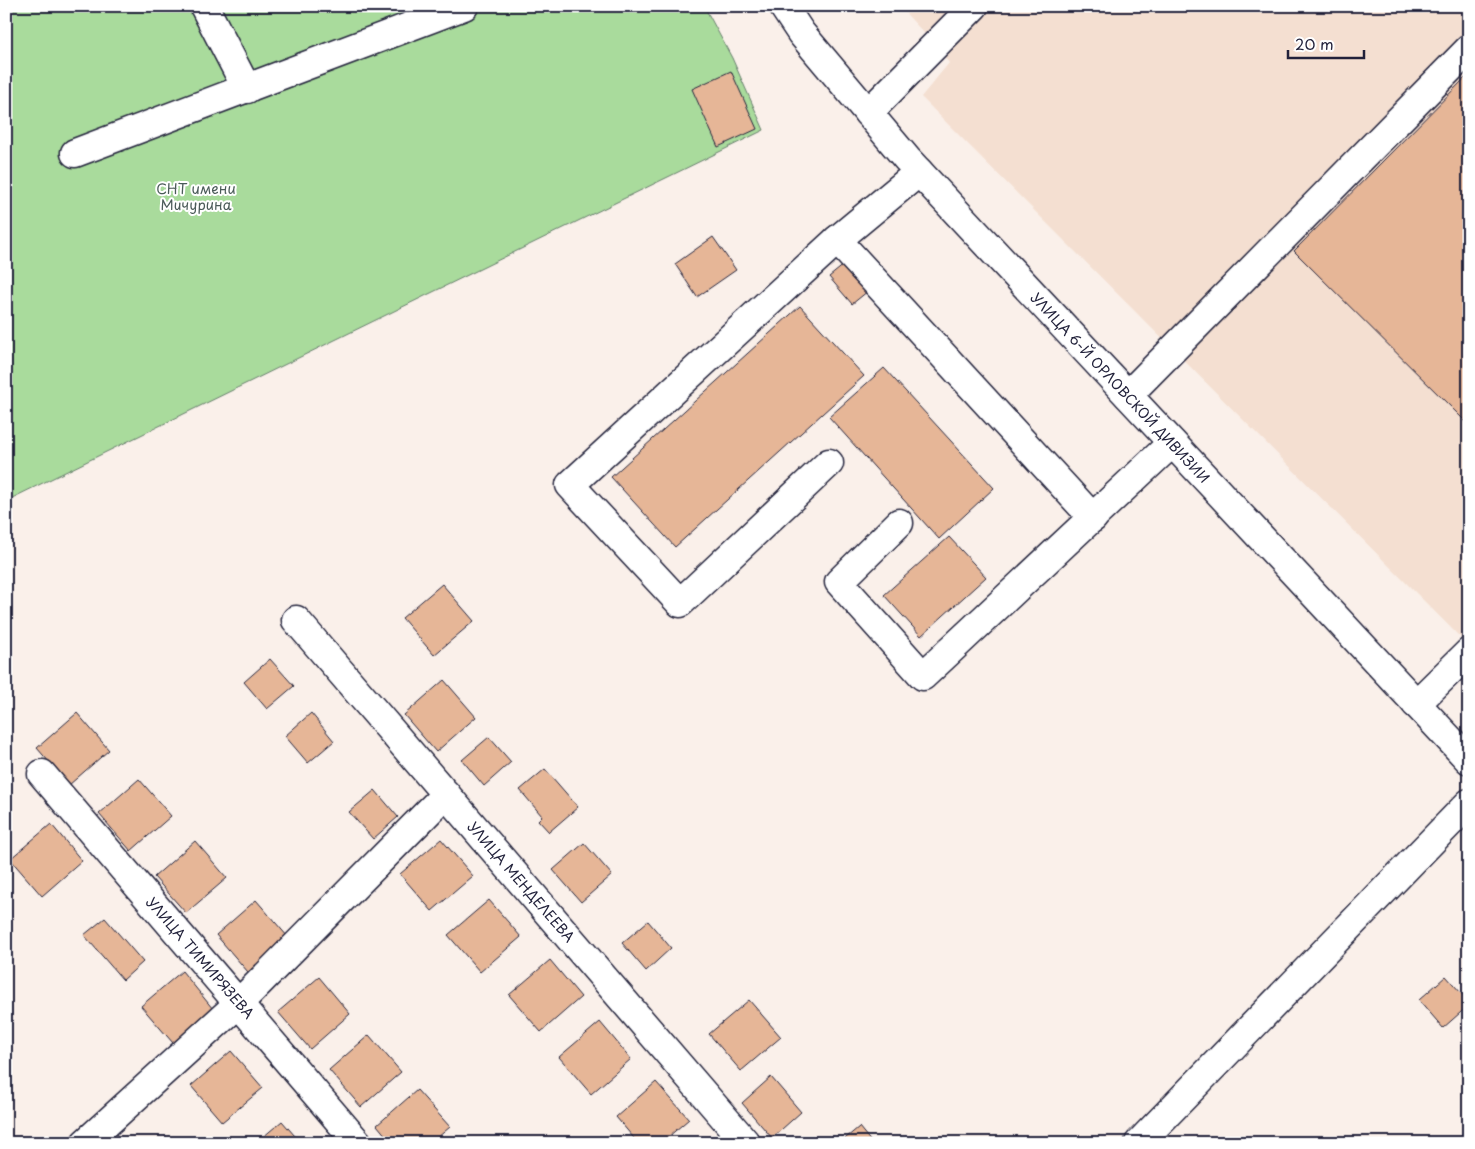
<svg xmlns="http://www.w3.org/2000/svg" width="1475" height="1149" viewBox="0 0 1475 1149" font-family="'Playpen Sans',sans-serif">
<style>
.built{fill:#f4dfd1}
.green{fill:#a9db9c;stroke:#667e6c}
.building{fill:#e6b697;stroke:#22223b}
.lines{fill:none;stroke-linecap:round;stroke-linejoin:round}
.minor-casing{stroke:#22223b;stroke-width:31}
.minor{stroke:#fff;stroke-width:28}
.labels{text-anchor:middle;stroke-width:4;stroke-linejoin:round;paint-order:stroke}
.park-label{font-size:14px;fill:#4a5a58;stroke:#fff}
.street-label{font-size:14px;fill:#22223b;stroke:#fff}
</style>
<rect width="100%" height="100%" fill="#faf0ea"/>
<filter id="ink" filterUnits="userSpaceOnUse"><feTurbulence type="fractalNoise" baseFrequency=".02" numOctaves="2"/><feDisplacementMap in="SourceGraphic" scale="10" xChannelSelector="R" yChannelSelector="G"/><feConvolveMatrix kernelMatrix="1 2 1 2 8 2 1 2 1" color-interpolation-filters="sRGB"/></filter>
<g filter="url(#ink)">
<polygon class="built" points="899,6 1469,6 1469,646 921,97 949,63 936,46"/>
<polygon class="green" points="6,6 704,6 732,58 764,130 6,501"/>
<g class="building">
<polygon points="731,71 757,129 718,147 692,89"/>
<polygon points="1469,74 1469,425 1294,251"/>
<polygon points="713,237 736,270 697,297 675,264"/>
<polygon points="845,264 868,291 852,304 829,277"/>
<polygon points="800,306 864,376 675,547 611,477"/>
<polygon points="884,368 994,488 939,539 829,417"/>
<polygon points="949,537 986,577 921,636 884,595"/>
<polygon points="442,584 474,621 434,655 402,618"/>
<polygon points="270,659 294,686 267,709 244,682"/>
<polygon points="444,680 476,717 436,752 404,715"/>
<polygon points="77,713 109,750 69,785 37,748"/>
<polygon points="311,713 334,741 308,763 285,736"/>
<polygon points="489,737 511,762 484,786 462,760"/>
<polygon points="545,769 578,807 549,832 538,820 542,816 520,790"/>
<polygon points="139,779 171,816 131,851 99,814"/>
<polygon points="375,790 398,817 373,839 349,812"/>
<polygon points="51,824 82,861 42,896 10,859"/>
<polygon points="441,839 473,876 432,911 400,874"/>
<polygon points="195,841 227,878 186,913 154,877"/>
<polygon points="584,843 612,875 581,902 553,870"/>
<polygon points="256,900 288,937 248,972 216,935"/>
<polygon points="489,900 521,937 480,972 448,935"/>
<polygon points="105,918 143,962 123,980 84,935"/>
<polygon points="648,921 671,948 646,971 622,943"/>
<polygon points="550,960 581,997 541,1032 509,995"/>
<polygon points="182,971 213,1009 173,1043 141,1006"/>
<polygon points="1446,976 1469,1002 1469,1005 1443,1028 1419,1000"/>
<polygon points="319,977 350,1014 310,1049 278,1012"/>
<polygon points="749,1000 781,1037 741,1071 709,1034"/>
<polygon points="600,1022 631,1059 591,1094 559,1057"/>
<polygon points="369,1035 401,1072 361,1107 329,1070"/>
<polygon points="231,1051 263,1088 222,1122 191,1086"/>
<polygon points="771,1077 801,1112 772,1138 742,1103"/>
<polygon points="656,1082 689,1119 661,1143 638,1143 616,1117"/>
<polygon points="417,1090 450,1127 431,1143 392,1143 377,1125"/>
<polygon points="282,1121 301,1143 256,1143"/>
<polygon points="859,1127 872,1143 840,1143"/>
</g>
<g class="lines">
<defs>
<g id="minor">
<polyline points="204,6 247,89"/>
<polyline points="783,6 801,33 907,159 1469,760"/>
<polyline points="868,113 974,6"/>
<polyline points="75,153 464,6"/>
<polyline points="837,240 1093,518"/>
<polyline points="1128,395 1469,49"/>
<polyline points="829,463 680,603 570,485 837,240 919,172"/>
<polyline points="899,523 839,582 923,676 1172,443"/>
<polyline points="296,620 746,1143"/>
<polyline points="1416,704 1469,652"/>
<polyline points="42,774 358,1143"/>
<polyline points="85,1143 239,1003 446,794"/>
<polyline points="1139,1143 1469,803"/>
</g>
</defs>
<use href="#minor" class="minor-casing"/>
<use href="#minor" class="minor"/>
</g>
</g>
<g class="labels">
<g class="park-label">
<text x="196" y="194">СНТ имени<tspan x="196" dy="16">Мичурина</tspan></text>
</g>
<g class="street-label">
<text transform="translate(1120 388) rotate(47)" y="5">УЛИЦА 6-Й ОРЛОВСКОЙ ДИВИЗИИ</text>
<text transform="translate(521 882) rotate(49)" y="5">УЛИЦА МЕНДЕЛЕЕВА</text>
<text transform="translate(200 958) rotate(49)" y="5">УЛИЦА ТИМИРЯЗЕВА</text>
</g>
</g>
<rect width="1475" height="1149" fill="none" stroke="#fff" stroke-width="25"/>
<rect x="12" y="12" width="1450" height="1124" fill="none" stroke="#22223b" stroke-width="2" filter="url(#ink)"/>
<path d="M1288 50v8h76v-8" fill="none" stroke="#22223b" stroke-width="2.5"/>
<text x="1295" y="50" font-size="15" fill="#22223b" stroke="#ffffff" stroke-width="4" paint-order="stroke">20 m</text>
</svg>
